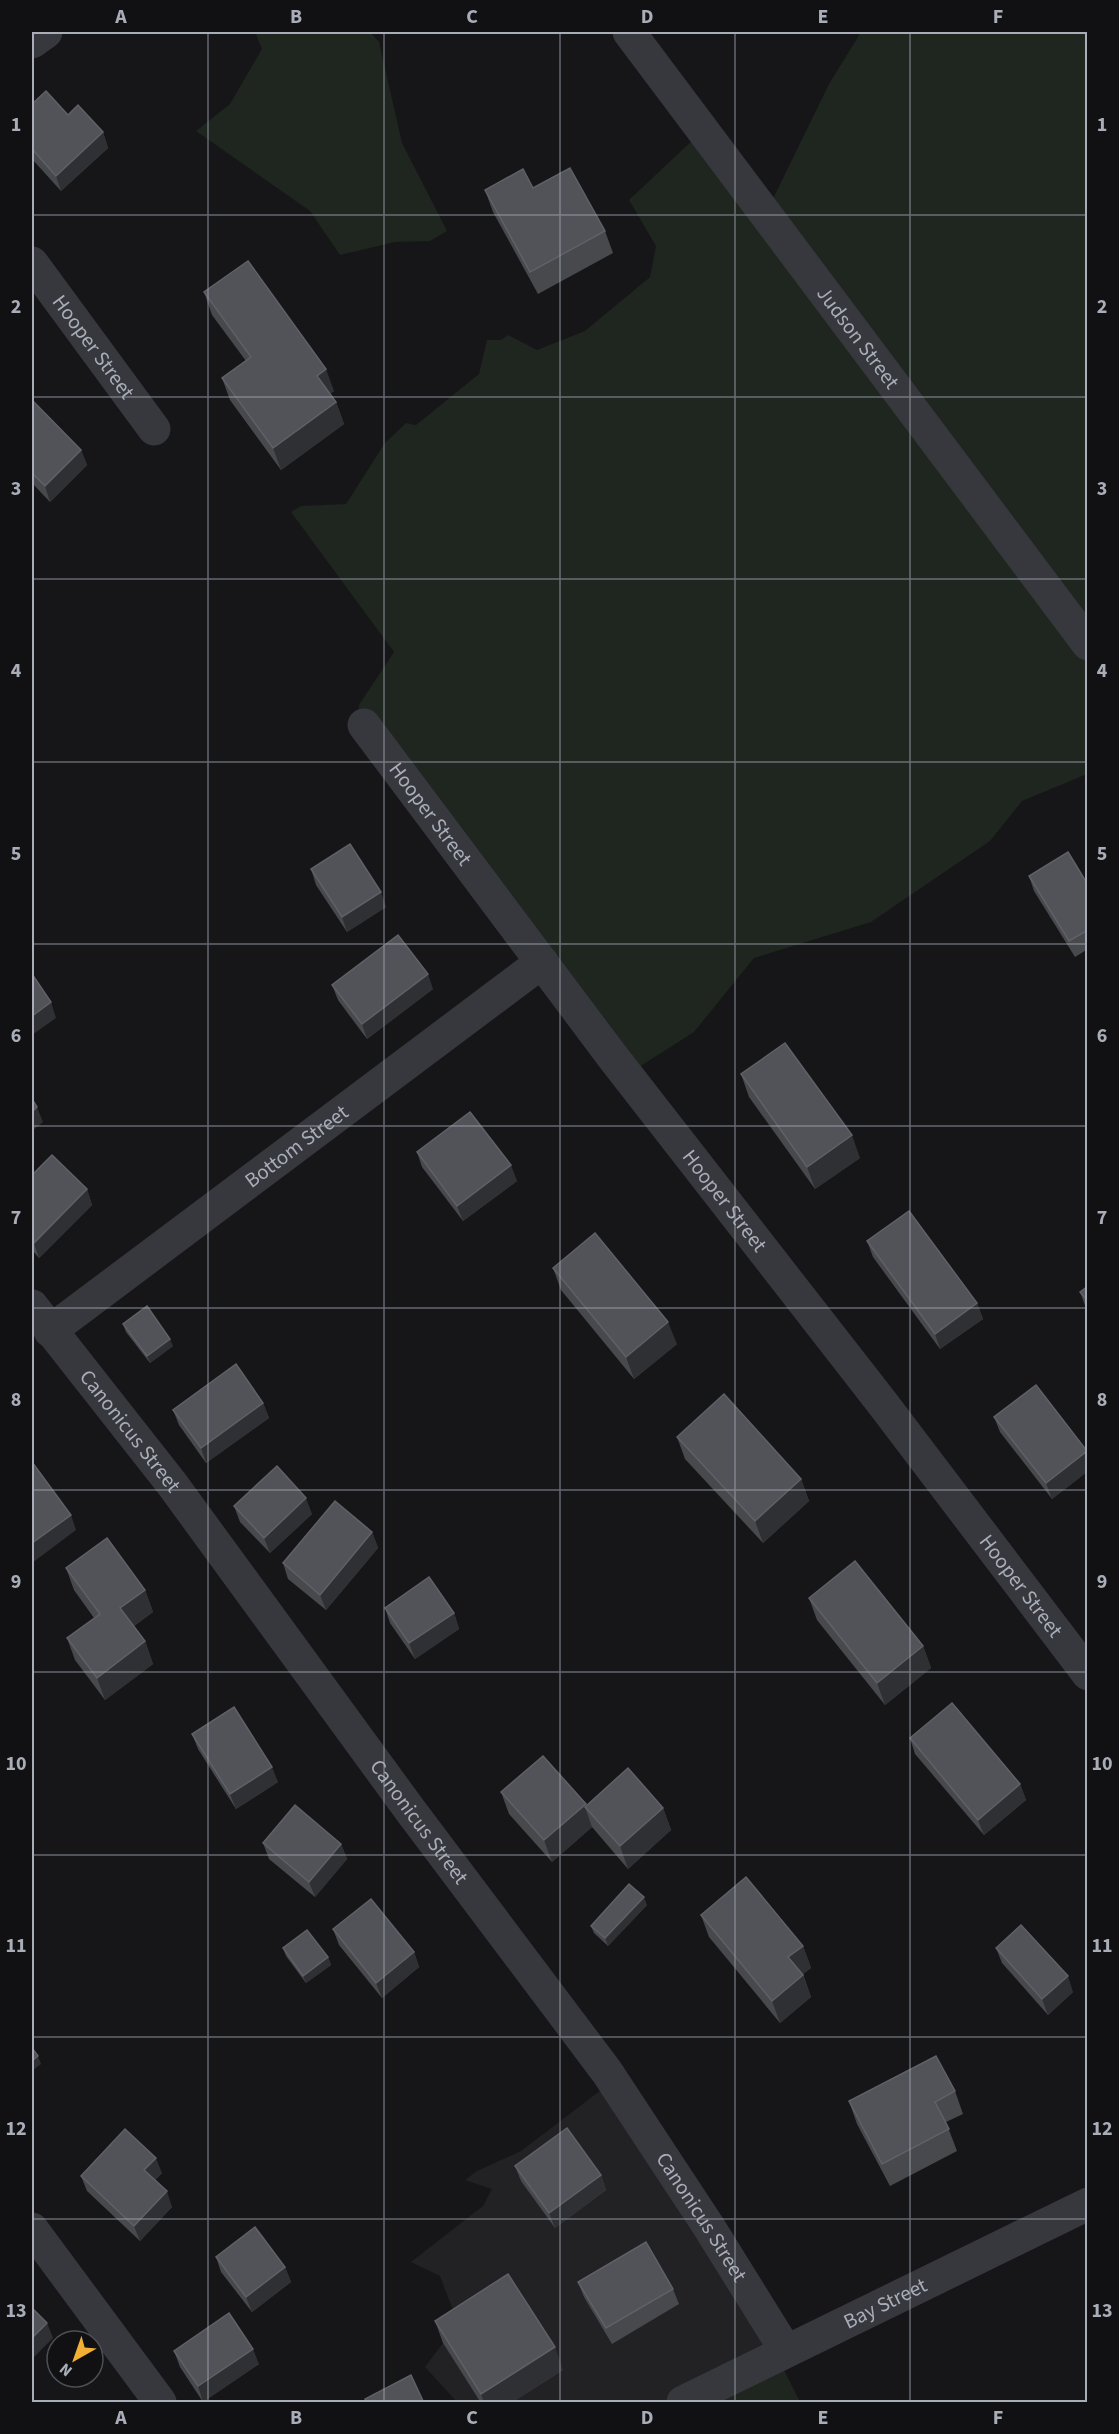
<svg xmlns="http://www.w3.org/2000/svg" width="1119" height="2434" viewBox="0 0 1119 2434" font-family="'Source Sans 3',sans-serif">
<style>
.built{fill:#222225}
.green{fill:#1e261f}
.lines{fill:none;stroke-linecap:round;stroke-linejoin:round}
.street{stroke:#37383d;stroke-width:33}
.wall{fill:#47494d}
.shaded-wall{fill:#2f3033}
.building{fill:#525359;stroke:#5f6168;stroke-width:1.5}
.grid{fill:none;stroke:#a8adb8;stroke-width:1.5;stroke-opacity:0.55}
.labels{text-anchor:middle;stroke-width:4.5;stroke-linejoin:round;paint-order:stroke}
.street-label{font-size:21px;fill:#a8adb8;stroke:#111113}
.neatline{fill:none;stroke:#a8adb8;stroke-width:2}
.grid-label{font-size:20px;text-anchor:middle;font-weight:bold;fill:#a8adb8}
</style>
<rect width="100%" height="100%" fill="#161618"/>
<polygon class="built" points="605,2087 775,2342 685,2402 457,2402 425,2367 458,2323 440,2276 411,2262 483,2206 492,2189 465,2180 477,2171 521,2151"/>
<g class="green">
<polygon points="255,32 370,32 379,42 402,143 447,231 430,241 395,242 340,255 310,211 196,131 230,104 262,49"/>
<polygon points="861,32 1087,32 1087,774 1022,801 990,841 871,922 754,958 694,1032 636,1069 358,717 359,705 394,652 291,512 301,506 346,504 385,443 406,423 416,425 479,374 487,340 501,340 508,335 537,350 585,331 650,277 656,246 629,200 697,136 768,209 829,84"/>
<polygon points="777,2356 800,2402 685,2402"/>
</g>
<g class="lines">
<g class="street">
<path id="s1" d="M629 32 1088 644"/>
<polyline points="32,42 46,32"/>
<path id="s2" d="M32 263 154 429"/>
<path id="s3" d="M364 725 612 1056 883 1404 1088 1674"/>
<path id="s4" d="M32 1306 172 1484 410 1810 607 2072 709 2227 786 2351"/>
<path id="s5" d="M50 1331 542 962"/>
<polyline points="32,2229 160,2402"/>
<path id="s6" d="M683 2402 1088 2204"/>
</g>
</g>
<g class="wall">
<polygon points="32,104 68,115 103,132 108,148 61,191 32,159"/>
<polygon points="533,188 605,231 613,253 538,294 493,212 485,190"/>
<polygon points="204,292 334,391 330,394 336,402 344,424 281,470 230,400 222,378 246,361 212,315"/>
<polygon points="32,400 81,450 87,465 50,502 32,483"/>
<polygon points="311,869 386,907 347,932 316,885"/>
<polygon points="1029,876 1088,885 1088,949 1075,957 1034,891"/>
<polygon points="332,985 433,989 367,1039 338,1000"/>
<polygon points="741,1074 860,1158 815,1189 749,1097"/>
<polygon points="417,1152 517,1181 463,1221 422,1167"/>
<polygon points="32,1175 87,1189 92,1205 39,1258 32,1250"/>
<polygon points="867,1241 977,1303 983,1319 940,1349 873,1257"/>
<polygon points="553,1268 677,1344 634,1379 561,1290"/>
<polygon points="1088,1286 1088,1310 1086,1308 1080,1292"/>
<polygon points="123,1324 173,1346 150,1363 126,1332"/>
<polygon points="263,1403 269,1418 206,1463 179,1425 173,1410"/>
<polygon points="994,1417 1088,1452 1088,1471 1052,1499 1000,1432"/>
<polygon points="677,1437 801,1479 809,1501 763,1543 685,1459"/>
<polygon points="234,1506 312,1514 270,1553 240,1522"/>
<polygon points="372,1532 378,1548 326,1610 288,1579 283,1563"/>
<polygon points="66,1568 145,1590 153,1612 134,1626 145,1641 153,1664 105,1700 75,1660 67,1638 94,1618 74,1590"/>
<polygon points="809,1598 923,1646 931,1668 885,1705 817,1620"/>
<polygon points="385,1608 454,1613 459,1629 415,1659 390,1623"/>
<polygon points="192,1734 278,1782 236,1809 198,1749"/>
<polygon points="910,1738 1020,1784 1026,1800 984,1835 915,1754"/>
<polygon points="501,1792 586,1804 586,1806 663,1808 671,1830 628,1869 592,1827 552,1862 509,1814"/>
<polygon points="263,1843 341,1844 347,1859 315,1897 269,1859"/>
<polygon points="647,1905 608,1946 594,1933 591,1926"/>
<polygon points="701,1915 803,1946 811,1968 803,1974 811,1997 780,2023 709,1937"/>
<polygon points="333,1929 414,1952 419,1967 382,1998 339,1945"/>
<polygon points="283,1948 328,1957 331,1965 306,1983 286,1956"/>
<polygon points="996,1948 1073,1992 1048,2015 1002,1963"/>
<polygon points="955,2091 963,2114 946,2122 957,2151 890,2186 857,2124 849,2101"/>
<polygon points="515,2166 601,2175 606,2190 555,2228 521,2181"/>
<polygon points="162,2173 155,2180 172,2207 140,2241 87,2191 81,2176"/>
<polygon points="216,2257 285,2267 291,2282 252,2312 221,2272"/>
<polygon points="578,2282 673,2289 679,2304 612,2344 584,2297"/>
<polygon points="435,2321 563,2370 511,2403 481,2403 443,2343"/>
<polygon points="174,2351 259,2364 203,2402 180,2367"/>
</g>
<g class="shaded-wall">
<polygon points="103,132 108,148 61,191 56,176"/>
<polygon points="326,369 334,391 325,398 317,376"/>
<polygon points="336,402 344,424 281,470 273,448"/>
<polygon points="81,450 87,465 50,502 45,486"/>
<polygon points="381,892 386,907 347,932 342,917"/>
<polygon points="428,974 433,989 367,1039 362,1024"/>
<polygon points="51,1002 56,1018 32,1035 32,1016"/>
<polygon points="37,1107 43,1122 32,1131 32,1112"/>
<polygon points="852,1135 860,1158 815,1189 807,1167"/>
<polygon points="511,1165 517,1181 463,1221 457,1206"/>
<polygon points="87,1189 92,1205 39,1258 34,1243"/>
<polygon points="977,1303 983,1319 940,1349 935,1334"/>
<polygon points="668,1322 677,1344 634,1379 626,1357"/>
<polygon points="170,1339 173,1346 150,1363 147,1356"/>
<polygon points="263,1403 269,1418 206,1463 201,1448"/>
<polygon points="1087,1451 1088,1471 1052,1499 1046,1483"/>
<polygon points="801,1479 809,1501 763,1543 755,1521"/>
<polygon points="306,1498 312,1514 270,1553 264,1538"/>
<polygon points="71,1515 76,1530 32,1563 32,1543"/>
<polygon points="372,1532 378,1548 326,1610 320,1595"/>
<polygon points="145,1590 153,1612 128,1630 120,1608"/>
<polygon points="454,1613 459,1629 415,1659 409,1643"/>
<polygon points="145,1641 153,1664 105,1700 97,1678"/>
<polygon points="923,1646 931,1668 885,1705 877,1683"/>
<polygon points="272,1767 278,1782 236,1809 230,1794"/>
<polygon points="1020,1784 1026,1800 984,1835 978,1820"/>
<polygon points="586,1804 588,1811 585,1807 592,1827 552,1862 544,1840"/>
<polygon points="663,1808 671,1830 628,1869 620,1846"/>
<polygon points="341,1844 347,1859 315,1897 309,1882"/>
<polygon points="644,1897 647,1905 608,1946 605,1938"/>
<polygon points="803,1946 811,1968 796,1980 788,1957"/>
<polygon points="414,1952 419,1967 382,1998 376,1983"/>
<polygon points="328,1957 331,1965 306,1983 303,1976"/>
<polygon points="803,1975 811,1997 780,2023 772,2001"/>
<polygon points="1068,1976 1073,1992 1048,2015 1042,1999"/>
<polygon points="38,2056 41,2064 32,2071 32,2061"/>
<polygon points="156,2158 162,2173 150,2186 144,2170"/>
<polygon points="601,2175 606,2190 555,2228 549,2213"/>
<polygon points="167,2191 172,2207 140,2241 134,2226"/>
<polygon points="285,2267 291,2282 252,2312 246,2297"/>
<polygon points="47,2323 53,2338 32,2359 32,2338"/>
<polygon points="555,2347 563,2370 511,2403 484,2403 481,2394"/>
<polygon points="253,2349 259,2364 203,2402 198,2386"/>
</g>
<g class="building">
<polygon points="46,91 68,115 78,105 103,132 56,176 32,149 32,104"/>
<polygon points="570,168 605,231 530,272 485,190 523,169 533,188"/>
<polygon points="248,261 326,369 317,376 336,402 273,448 222,378 251,357 204,292"/>
<polygon points="32,400 81,450 45,486 32,473"/>
<polygon points="350,844 381,892 342,917 311,869"/>
<polygon points="1068,852 1088,885 1088,930 1069,941 1029,876"/>
<polygon points="398,935 428,974 362,1024 332,985"/>
<polygon points="32,974 51,1002 32,1016"/>
<polygon points="785,1043 852,1135 807,1167 741,1074"/>
<polygon points="32,1099 37,1107 32,1112"/>
<polygon points="470,1112 511,1165 457,1206 417,1152"/>
<polygon points="52,1155 87,1189 34,1243 32,1240 32,1175"/>
<polygon points="909,1211 977,1303 935,1334 867,1241"/>
<polygon points="595,1233 668,1322 626,1357 553,1268"/>
<polygon points="1088,1286 1088,1301 1080,1292"/>
<polygon points="147,1306 170,1339 147,1356 123,1324"/>
<polygon points="236,1364 263,1403 201,1448 173,1410"/>
<polygon points="1036,1385 1087,1451 1046,1483 994,1417"/>
<polygon points="724,1394 801,1479 755,1521 677,1437"/>
<polygon points="32,1462 71,1515 32,1543"/>
<polygon points="277,1466 306,1498 264,1538 234,1506"/>
<polygon points="335,1501 372,1532 320,1595 283,1563"/>
<polygon points="107,1538 145,1590 120,1608 145,1641 97,1678 67,1638 100,1614 66,1568"/>
<polygon points="855,1561 923,1646 877,1683 809,1598"/>
<polygon points="429,1577 454,1613 409,1643 385,1608"/>
<polygon points="952,1703 1020,1784 978,1820 910,1738"/>
<polygon points="234,1707 272,1767 230,1794 192,1734"/>
<polygon points="543,1756 586,1804 544,1840 501,1792"/>
<polygon points="628,1768 663,1808 620,1846 585,1807"/>
<polygon points="295,1805 341,1844 309,1882 263,1843"/>
<polygon points="746,1877 803,1946 788,1957 803,1975 772,2001 701,1915"/>
<polygon points="629,1884 644,1897 605,1938 591,1926"/>
<polygon points="371,1899 414,1952 376,1983 333,1929"/>
<polygon points="1021,1925 1068,1976 1042,1999 996,1948"/>
<polygon points="307,1930 328,1957 303,1976 283,1948"/>
<polygon points="32,2048 38,2056 32,2061"/>
<polygon points="936,2056 955,2091 935,2102 949,2129 882,2164 849,2101"/>
<polygon points="567,2128 601,2175 549,2213 515,2166"/>
<polygon points="125,2129 156,2158 144,2170 167,2191 134,2226 81,2176"/>
<polygon points="255,2227 285,2267 246,2297 216,2257"/>
<polygon points="646,2242 673,2289 606,2328 578,2282"/>
<polygon points="508,2274 555,2347 481,2394 435,2321"/>
<polygon points="32,2308 47,2323 32,2338"/>
<polygon points="229,2313 253,2349 198,2386 174,2351"/>
<polygon points="411,2375 424,2403 367,2403 365,2399"/>
</g>
<path class="grid" d="M208 32V2402M384 32V2402M560 32V2402M735 32V2402M910 32V2402M32 215H1088M32 397H1088M32 579H1088M32 762H1088M32 944H1088M32 1126H1088M32 1308H1088M32 1490H1088M32 1672H1088M32 1855H1088M32 2037H1088M32 2219H1088"/>
<g class="labels">
<g class="street-label">
<text dy="7" stroke="none"><textPath href="#s1" startOffset="382">Judson Street</textPath></text>
<text dy="7" stroke="none"><textPath href="#s2" startOffset="104">Hooper Street</textPath></text>
<text dy="7" stroke="none"><textPath href="#s3" startOffset="111">Hooper Street</textPath></text>
<text dy="7" stroke="none"><textPath href="#s5" startOffset="308">Bottom Street</textPath></text>
<text dy="7" stroke="none"><textPath href="#s3" startOffset="597">Hooper Street</textPath></text>
<text dy="7" stroke="none"><textPath href="#s4" startOffset="159">Canonicus Street</textPath></text>
<text dy="7" stroke="none"><textPath href="#s3" startOffset="1083">Hooper Street</textPath></text>
<text dy="7" stroke="none"><textPath href="#s4" startOffset="645">Canonicus Street</textPath></text>
<text dy="7" stroke="none"><textPath href="#s4" startOffset="1131">Canonicus Street</textPath></text>
<text dy="7" stroke="none"><textPath href="#s6" startOffset="225">Bay Street</textPath></text>
</g>
</g>
<rect width="1119" height="2434" fill="none" stroke="#111113" stroke-width="66"/>
<g transform="translate(75 2359) rotate(220)"><circle r="28" fill="#111113" stroke="#4d4f55" stroke-width="1.5"/>
<path d="M0-4.5L10 22L0 15L-10 22Z" fill="#f2b134"/>
<text y="-9" font-size="16" font-weight="bold" text-anchor="middle" fill="#a8adb8">N</text>
</g>
<rect x="33" y="33" width="1053" height="2368" class="neatline"/>
<g class="grid-label">
<text x="121" y="23">A</text>
<text x="296" y="23">B</text>
<text x="472" y="23">C</text>
<text x="647" y="23">D</text>
<text x="823" y="23">E</text>
<text x="998" y="23">F</text>
<text x="16" y="131">1</text>
<text x="1102" y="131">1</text>
<text x="16" y="313">2</text>
<text x="1102" y="313">2</text>
<text x="16" y="495">3</text>
<text x="1102" y="495">3</text>
<text x="16" y="677">4</text>
<text x="1102" y="677">4</text>
<text x="16" y="860">5</text>
<text x="1102" y="860">5</text>
<text x="16" y="1042">6</text>
<text x="1102" y="1042">6</text>
<text x="16" y="1224">7</text>
<text x="1102" y="1224">7</text>
<text x="16" y="1406">8</text>
<text x="1102" y="1406">8</text>
<text x="16" y="1588">9</text>
<text x="1102" y="1588">9</text>
<text x="16" y="1770">10</text>
<text x="1102" y="1770">10</text>
<text x="16" y="1952">11</text>
<text x="1102" y="1952">11</text>
<text x="16" y="2135">12</text>
<text x="1102" y="2135">12</text>
<text x="16" y="2317">13</text>
<text x="1102" y="2317">13</text>
<text x="121" y="2424">A</text>
<text x="296" y="2424">B</text>
<text x="472" y="2424">C</text>
<text x="647" y="2424">D</text>
<text x="823" y="2424">E</text>
<text x="998" y="2424">F</text>
</g>
</svg>
